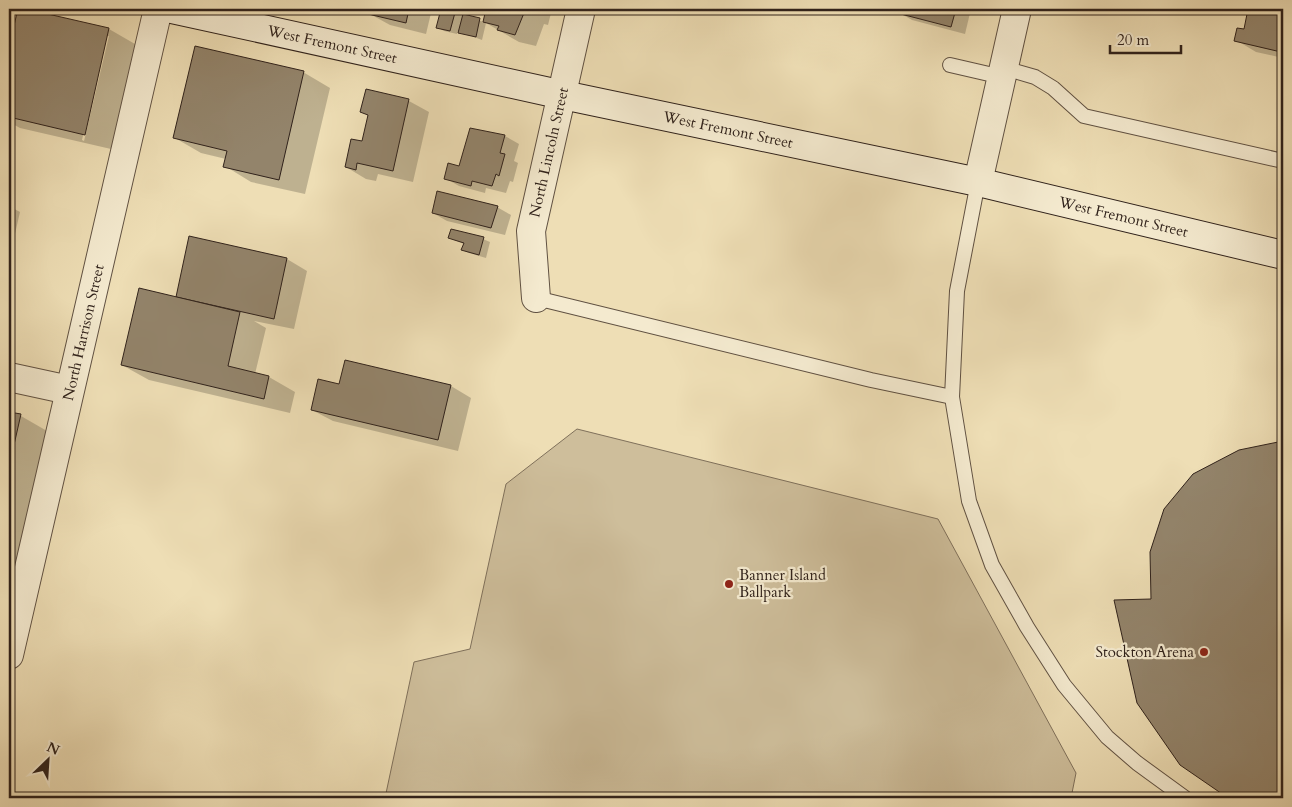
<svg xmlns="http://www.w3.org/2000/svg" width="1292" height="807" viewBox="0 0 1292 807" font-family="Cardo,serif">
<style>
.green{fill:#cebe9b;stroke:#7f705b}
.shadow{fill:#0003;fill-rule:evenodd}
.building{fill:#93846b;stroke:#30221b}
.lines{fill:none;stroke-linecap:round;stroke-linejoin:round}
.lane-casing{stroke:#605142;stroke-width:16}
.street-casing{stroke:#605142;stroke-width:30}
.secondary-casing{stroke:#30221b;stroke-width:30}
.lane{stroke:#f4eacf;stroke-width:14}
.street{stroke:#f4eacf;stroke-width:28}
.secondary{stroke:#f4eacf;stroke-width:28}
.poi-dot{fill:#8f2418;stroke:#f4eacf;stroke-width:2}
.labels{text-anchor:middle;stroke-width:4.5;stroke-linejoin:round;paint-order:stroke}
.street-label{font-size:15px;fill:#30221b;stroke:#f4eacf}
.poi-label{font-size:15px;fill:#30221b;stroke:#f4eacf;text-anchor:start}
</style>
<rect width="100%" height="100%" fill="#eedeb5"/>
<filter id="stains"><feTurbulence type="fractalNoise" baseFrequency=".004" numOctaves="4"/><feColorMatrix values="0 0 0 0 .2 0 0 0 0 .09 0 0 0 0 .02 0 0 0 .5 -.17"/></filter>
<radialGradient id="worn" r=".72"><stop offset=".6" stop-color="#630" stop-opacity="0"/><stop offset="1" stop-color="#630" stop-opacity=".3"/></radialGradient>
<polygon class="green" points="577,429 938,519 1076,773 1071,798 385,798 414,662 470,649 506,484"/>
<g class="shadow">
<path d="M19 9 109 29 135 44 111 149 20 128 9 122V52ZM106 36H109L84 141 82 140Z"/>
<polygon points="371,9 432,9 426,34 390,25 370,14"/>
<polygon points="442,9 463,9 462,15 484,22 488,9 552,9 548,25 544,24 536,46 519,42 486,23 482,40 458,31 457,34 444,31 437,27"/>
<polygon points="899,9 971,9 965,34 912,20 898,12"/>
<polygon points="1250,9 1283,9 1283,58 1256,52 1236,40 1245,31"/>
<polygon points="303,72 330,88 305,194 251,182 225,166 226,159 201,153 175,138"/>
<polygon points="367,91 409,101 429,112 413,182 378,174 376,181 366,179 346,167 363,143 369,116 362,112"/>
<polygon points="471,130 505,136 519,144 514,161 518,163 513,182 510,181 506,193 486,188 485,193 459,186 445,178 460,167"/>
<polygon points="9,206 20,212 9,260"/>
<polygon points="497,207 511,215 505,235 447,221 433,213"/>
<polygon points="190,238 287,259 307,271 294,329 254,321 266,328 255,374 269,377 295,392 290,413 149,380 122,365 177,298"/>
<polygon points="449,238 483,239 490,242 486,258 469,253 462,250 464,244"/>
<polygon points="346,361 451,386 471,398 458,451 333,421 312,410 340,386"/>
<polygon points="9,413 21,416 47,431 9,596"/>
<polygon points="1283,442 1283,798 1230,798 1181,764 1153,600 1239,451"/>
</g>
<g class="building">
<polygon points="18,9 26,9 109,28 85,135 9,117 9,46"/>
<polygon points="370,9 409,9 406,23 368,14"/>
<polygon points="441,9 456,9 450,31 436,28"/>
<polygon points="486,9 529,9 528,14 524,13 515,35 497,30 499,26 483,22"/>
<polygon points="898,9 956,9 951,27 897,13"/>
<polygon points="1248,9 1283,9 1283,41 1281,52 1234,41 1237,28 1244,29"/>
<polygon points="463,14 480,18 476,37 458,33"/>
<polygon points="195,46 304,71 279,180 223,167 227,151 173,138"/>
<polygon points="366,89 409,99 393,171 357,163 356,170 345,167 351,139 362,141 368,115 360,112"/>
<polygon points="470,128 505,135 500,153 505,154 499,176 496,174 492,186 472,181 471,186 444,179 448,163 459,166"/>
<polygon points="437,191 498,206 491,228 432,213"/>
<polygon points="451,229 484,237 479,255 461,250 464,243 448,238"/>
<polygon points="189,236 287,258 274,319 176,297"/>
<polygon points="139,288 240,312 228,366 269,376 264,399 121,365"/>
<polygon points="345,360 451,385 438,440 311,410 318,379 339,384"/>
<polygon points="9,412 21,414 9,467"/>
<polygon points="1283,441 1283,798 1228,798 1180,765 1137,703 1114,600 1151,599 1150,552 1164,509 1193,474 1239,450"/>
</g>
<g class="lines">
<defs>
<g id="lane">
<polyline points="950,65 1002,77"/>
<polyline points="1004,68 1035,77 1053,88 1084,116 1283,161"/>
<polyline points="978,182 957,291 952,397 969,501 992,565 1027,627 1064,685 1107,737 1137,763 1185,798"/>
<polyline points="536,298 871,380 952,397"/>
</g>
<g id="street">
<polyline points="978,182 1017,9"/>
<path id="s1" d="M536 298 531 231 581 9"/>
<polyline points="9,377 69,390"/>
<path id="s2" d="M9 655 158 9"/>
</g>
<g id="secondary">
<path id="s3" d="M172 9 563 95 978 182 1283 255"/>
</g>
</defs>
<use href="#lane" class="lane-casing"/>
<use href="#street" class="street-casing"/>
<use href="#secondary" class="secondary-casing"/>
<use href="#lane" class="lane"/>
<use href="#street" class="street"/>
<use href="#secondary" class="secondary"/>
</g>
<g class="poi-dot">
<circle cx="729" cy="584" r="5"/>
<circle cx="1204" cy="652" r="5"/>
</g>
<g class="labels">
<g class="street-label">
<text dy="5" stroke="none"><textPath href="#s3" startOffset="164">West Fremont Street</textPath></text>
<text dy="5" stroke="none"><textPath href="#s3" startOffset="569">West Fremont Street</textPath></text>
<text dy="5" stroke="none"><textPath href="#s1" startOffset="148">North Lincoln Street</textPath></text>
<text dy="5" stroke="none"><textPath href="#s3" startOffset="974">West Fremont Street</textPath></text>
<text dy="5" stroke="none"><textPath href="#s2" startOffset="331">North Harrison Street</textPath></text>
</g>
<g class="poi-label">
<text x="739" y="580">Banner Island<tspan x="739" dy="17">Ballpark</tspan></text>
<text x="1194" y="657" text-anchor="end">Stockton Arena</text>
</g>
</g>
<rect width="1292" height="807" fill="none" stroke="#eedeb5" stroke-width="30"/>
<rect x="10" y="10" width="1272" height="787" fill="none" stroke="#30221b" stroke-width="2.5"/>
<rect x="15" y="15" width="1262" height="777" fill="none" stroke="#30221b"/>
<g transform="translate(48 760) rotate(25)" stroke="#f4eacf" stroke-width="4" paint-order="stroke">
<path d="M0-4L9 19L0 12L-9 19Z" fill="#30221b"/>
<text y="-8" font-size="14" font-weight="bold" text-anchor="middle" fill="#30221b">N</text>
</g>
<path d="M1110 45v8h71v-8" fill="none" stroke="#30221b" stroke-width="2.5"/>
<text x="1117" y="45" font-size="15" fill="#30221b" stroke="#f4eacf" stroke-width="4" paint-order="stroke">20 m</text>
<rect width="100%" height="100%" filter="url(#stains)"/>
<rect width="100%" height="100%" fill="url(#worn)"/>
</svg>
